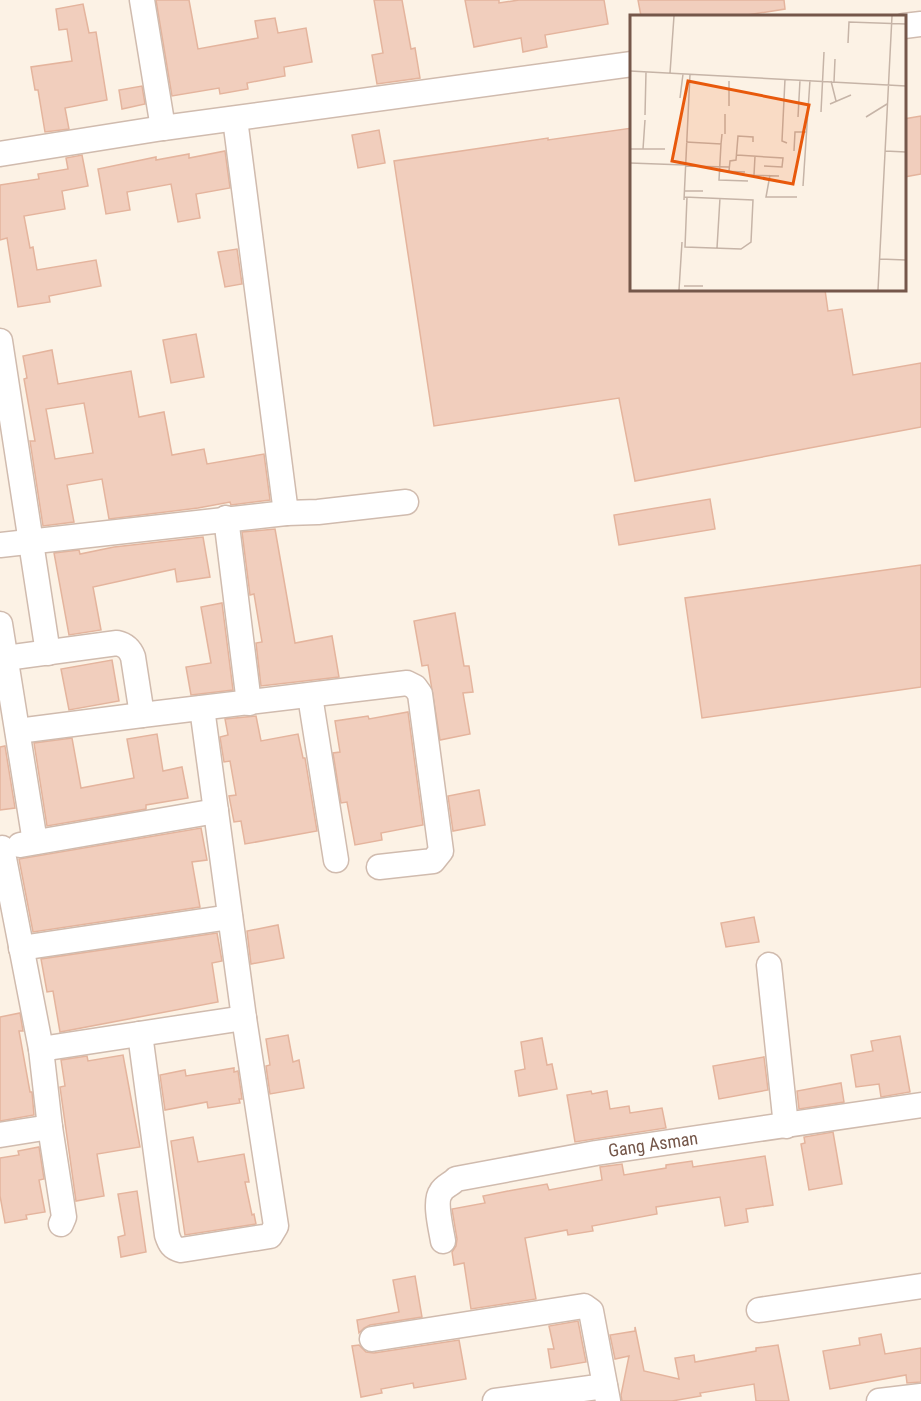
<svg xmlns="http://www.w3.org/2000/svg" width="921" height="1401" viewBox="0 0 921 1401" font-family="'Roboto Condensed',sans-serif">
<style>
.building{fill:#f1cebd;stroke:#e4b49d;stroke-width:1.5;fill-rule:evenodd}
.lines{fill:none;stroke-linecap:round;stroke-linejoin:round}
.street-casing{stroke:#d0bbae;stroke-width:27}
.street{stroke:#fff;stroke-width:24}
.labels{text-anchor:middle;stroke-width:4.5;stroke-linejoin:round;paint-order:stroke}
.street-label{font-size:18px;fill:#75574a;stroke:#fff6eb}
.inset-road{fill:none;stroke:#c6b4a7;stroke-width:1.5}
.view{fill:#e8590c;fill-opacity:0.15;stroke:#e8590c;stroke-width:3}
.inset-edge{fill:none;stroke:#75574a;stroke-width:3}
</style>
<rect width="100%" height="100%" fill="#fcf2e5"/>
<g class="building">
<polygon points="156,0 189,0 198,49 258,38 255,21 275,18 278,33 306,28 312,62 284,67 285,76 247,83 248,89 220,94 219,88 172,96"/>
<polygon points="374,0 402,0 411,49 415,48 420,78 377,84 372,55 383,53"/>
<polygon points="465,0 499,0 499,3 519,0 604,0 608,24 545,35 547,47 523,52 521,38 474,47"/>
<polygon points="638,0 784,0 785,9 741,16 641,16"/>
<polygon points="83,4 89,33 96,32 107,100 65,108 69,129 45,132 38,90 35,90 31,67 72,61 67,29 59,30 56,9"/>
<polygon points="142,86 145,104 122,109 119,90"/>
<polygon points="921,116 921,174 904,177 904,119"/>
<polygon points="632,128 632,290 825,290 828,311 842,309 853,375 921,363 921,427 635,481 619,398 434,426 394,161 548,138 548,140"/>
<polygon points="379,130 385,163 358,168 352,135"/>
<polygon points="225,151 230,188 196,194 200,218 178,222 171,184 127,192 130,210 106,214 98,169 156,157 156,160 189,154 189,158"/>
<polygon points="82,155 88,186 62,191 65,209 24,216 30,248 33,247 37,270 96,260 101,286 49,296 50,302 18,307 7,238 0,240 0,185 39,179 38,174 68,169 66,158"/>
<polygon points="237,249 242,284 225,287 218,252"/>
<polygon points="196,334 204,377 171,383 163,340"/>
<path d="M52 350 58 384 131 371 139 417 164 412 172 455 204 449 207 464 264 454 270 500 231 505 230 502 198 508 109 519 102 479 67 485 74 522 43 526 30 441H35L24 379 27 378 23 356ZM84 403 93 453 55 459 46 409Z"/>
<polygon points="710,499 715,529 619,545 614,515"/>
<polygon points="275,529 295,643 332,636 339,677 261,686 256,643 262,642 254,594 250,595 242,532"/>
<polygon points="203,537 210,577 177,582 175,569 93,587 101,630 69,635 54,553 79,550 80,554 114,547"/>
<polygon points="921,565 921,687 702,718 685,598"/>
<polygon points="222,603 233,690 191,695 186,667 211,663 201,607"/>
<polygon points="455,613 464,666 469,666 473,692 463,693 470,734 440,740 428,665 422,666 414,621"/>
<polygon points="112,660 119,701 69,710 61,669"/>
<polygon points="408,712 423,825 381,833 382,840 355,845 347,802 341,803 333,753 340,752 335,721 368,716 369,719"/>
<polygon points="256,716 261,741 298,734 303,758 305,758 317,831 245,844 241,821 234,822 229,796 236,795 230,761 224,762 220,737 228,735 225,719"/>
<polygon points="157,734 163,771 182,767 188,798 146,805 146,809 47,826 34,743 72,738 81,788 134,778 127,739"/>
<polygon points="5,746 15,808 0,810 0,747"/>
<polygon points="479,790 485,825 453,831 448,796"/>
<polygon points="201,828 207,860 192,862 200,907 33,932 19,859"/>
<polygon points="754,917 759,942 726,947 721,923"/>
<polygon points="278,925 284,958 251,964 247,931"/>
<polygon points="217,933 222,961 212,963 218,1002 60,1032 53,991 47,992 41,959"/>
<polygon points="20,1013 23,1031 19,1031 30,1092 32,1092 34,1115 0,1121 0,1017"/>
<polygon points="288,1035 293,1062 299,1060 304,1088 270,1094 266,1066 270,1065 266,1039"/>
<polygon points="900,1036 910,1092 881,1097 879,1084 856,1087 851,1055 873,1051 871,1041"/>
<polygon points="542,1038 547,1065 552,1064 557,1089 519,1096 515,1071 525,1069 521,1042"/>
<polygon points="123,1055 140,1147 97,1154 104,1196 76,1201 60,1087 65,1086 61,1060 87,1056 88,1061"/>
<polygon points="764,1057 768,1090 719,1099 713,1066"/>
<polygon points="234,1068 234,1072 238,1071 242,1099 239,1099 240,1103 208,1108 207,1102 165,1110 160,1075 185,1070 186,1076"/>
<polygon points="841,1083 844,1102 799,1109 797,1091"/>
<polygon points="591,1091 592,1094 607,1091 610,1109 629,1106 630,1113 662,1108 666,1128 575,1142 567,1095"/>
<polygon points="833,1132 842,1184 809,1190 801,1144 805,1143 804,1137"/>
<polygon points="193,1137 198,1162 244,1154 249,1182 245,1182 252,1215 254,1214 256,1224 185,1235 171,1141"/>
<polygon points="39,1147 44,1179 39,1180 45,1212 26,1215 27,1219 5,1223 0,1196 0,1158 19,1155 18,1151"/>
<polygon points="765,1156 773,1205 746,1209 748,1222 725,1226 720,1197 656,1207 657,1214 592,1226 593,1231 568,1235 567,1230 525,1238 536,1299 471,1309 464,1263 454,1265 452,1252 456,1246 457,1239 452,1209 485,1203 483,1196 508,1191 547,1184 549,1190 602,1180 600,1167 622,1164 624,1175 666,1168 666,1165 692,1161 693,1167"/>
<polygon points="137,1191 146,1252 121,1257 118,1237 125,1235 118,1194"/>
<polygon points="415,1276 422,1317 370,1325 364,1328 359,1333 357,1320 399,1312 393,1280"/>
<polygon points="578,1321 586,1362 551,1368 548,1349 554,1349 549,1326"/>
<polygon points="635,1327 644,1371 679,1379 675,1358 694,1355 695,1362 756,1351 756,1348 778,1345 789,1401 756,1401 754,1384 700,1393 701,1396 672,1401 622,1401 621,1395 629,1356 615,1359 610,1335 635,1331"/>
<polygon points="881,1334 885,1354 921,1348 921,1382 907,1383 906,1375 830,1389 823,1351 860,1345 859,1338"/>
<polygon points="459,1340 466,1379 414,1388 413,1383 381,1389 382,1393 361,1397 352,1346 359,1345 366,1352 374,1353"/>
</g>
<g class="lines">
<defs>
<g id="street">
<polyline points="142,0 163,128"/>
<polyline points="904,26 921,24"/>
<polyline points="235,119 286,513 318,512 406,502"/>
<polyline points="0,154 163,128 632,64"/>
<polyline points="0,341 48,653"/>
<polyline points="226,518 249,703"/>
<polyline points="0,545 286,513"/>
<polyline points="0,624 35,842"/>
<path d="M6 658 117 643C126 645 130 649 133 657L142 715 407 683 415 687 420 694 441 851 433 861 379 867"/>
<polyline points="310,696 336,860"/>
<polyline points="18,731 142,715"/>
<polyline points="20,845 216,811"/>
<polyline points="2,848 41,1049 50,1127 64,1217 61,1224"/>
<polyline points="21,948 230,917"/>
<polyline points="769,965 786,1126"/>
<path d="M140 1034 167 1235C170 1244 172 1248 181 1250L270 1236 276 1226 244 1018 202 708"/>
<polyline points="41,1049 244,1018"/>
<polyline points="0,1135 50,1127"/>
<path id="s1" d="M443 1241C441 1229 434 1201 441 1192 444 1186 452 1184 456 1179L596 1153 921 1105"/>
<polyline points="759,1310 921,1286"/>
<polyline points="372,1339 584,1306 591,1311 608,1401"/>
<polyline points="495,1401 605,1386"/>
<polyline points="879,1401 921,1396"/>
</g>
</defs>
<use href="#street" class="street-casing"/>
<use href="#street" class="street"/>
</g>
<g class="labels">
<g class="street-label">
<text dy="6" stroke="none"><textPath href="#s1" startOffset="270">Gang Asman</textPath></text>
</g>
</g>
<g transform="translate(630 15)">
<rect width="276" height="276" fill="#fcf2e5"/>
<path class="inset-road" d="M218 28 219 7 276 9M0 56 276 71M40 58 44 1M155 64 152 126 157 128M201 66 206 86M204 67 205 44M50 83 53 59M200 89 221 80M99 91V66M191 97 194 37M15 100 16 57M168 102 170 65M236 102 257 89M95 119V99M56 127 91 129 92 119M91 129 89 165 118 166M0 134H35M13 134 15 105M164 136 165 117H176M255 136 276 137M107 140 153 143 152 152 134 151M0 148 55 150M55 151 99 152M89 156 115 157M99 156 100 146 106 145 108 121 123 122V127M115 160 149 161M124 160 125 141M140 160 136 182H167M173 171 180 65M54 176H73M54 182 123 185 121 227 111 234 55 232 57 182M54 185 60 59M87 233 90 183M250 244 276 245M54 271H73M49 275 52 227M248 275 262 1"/>
<path class="view" d="M58 66 179 90 163 169 42 146Z"/>
<rect width="276" height="276" class="inset-edge"/>
</g>
</svg>
